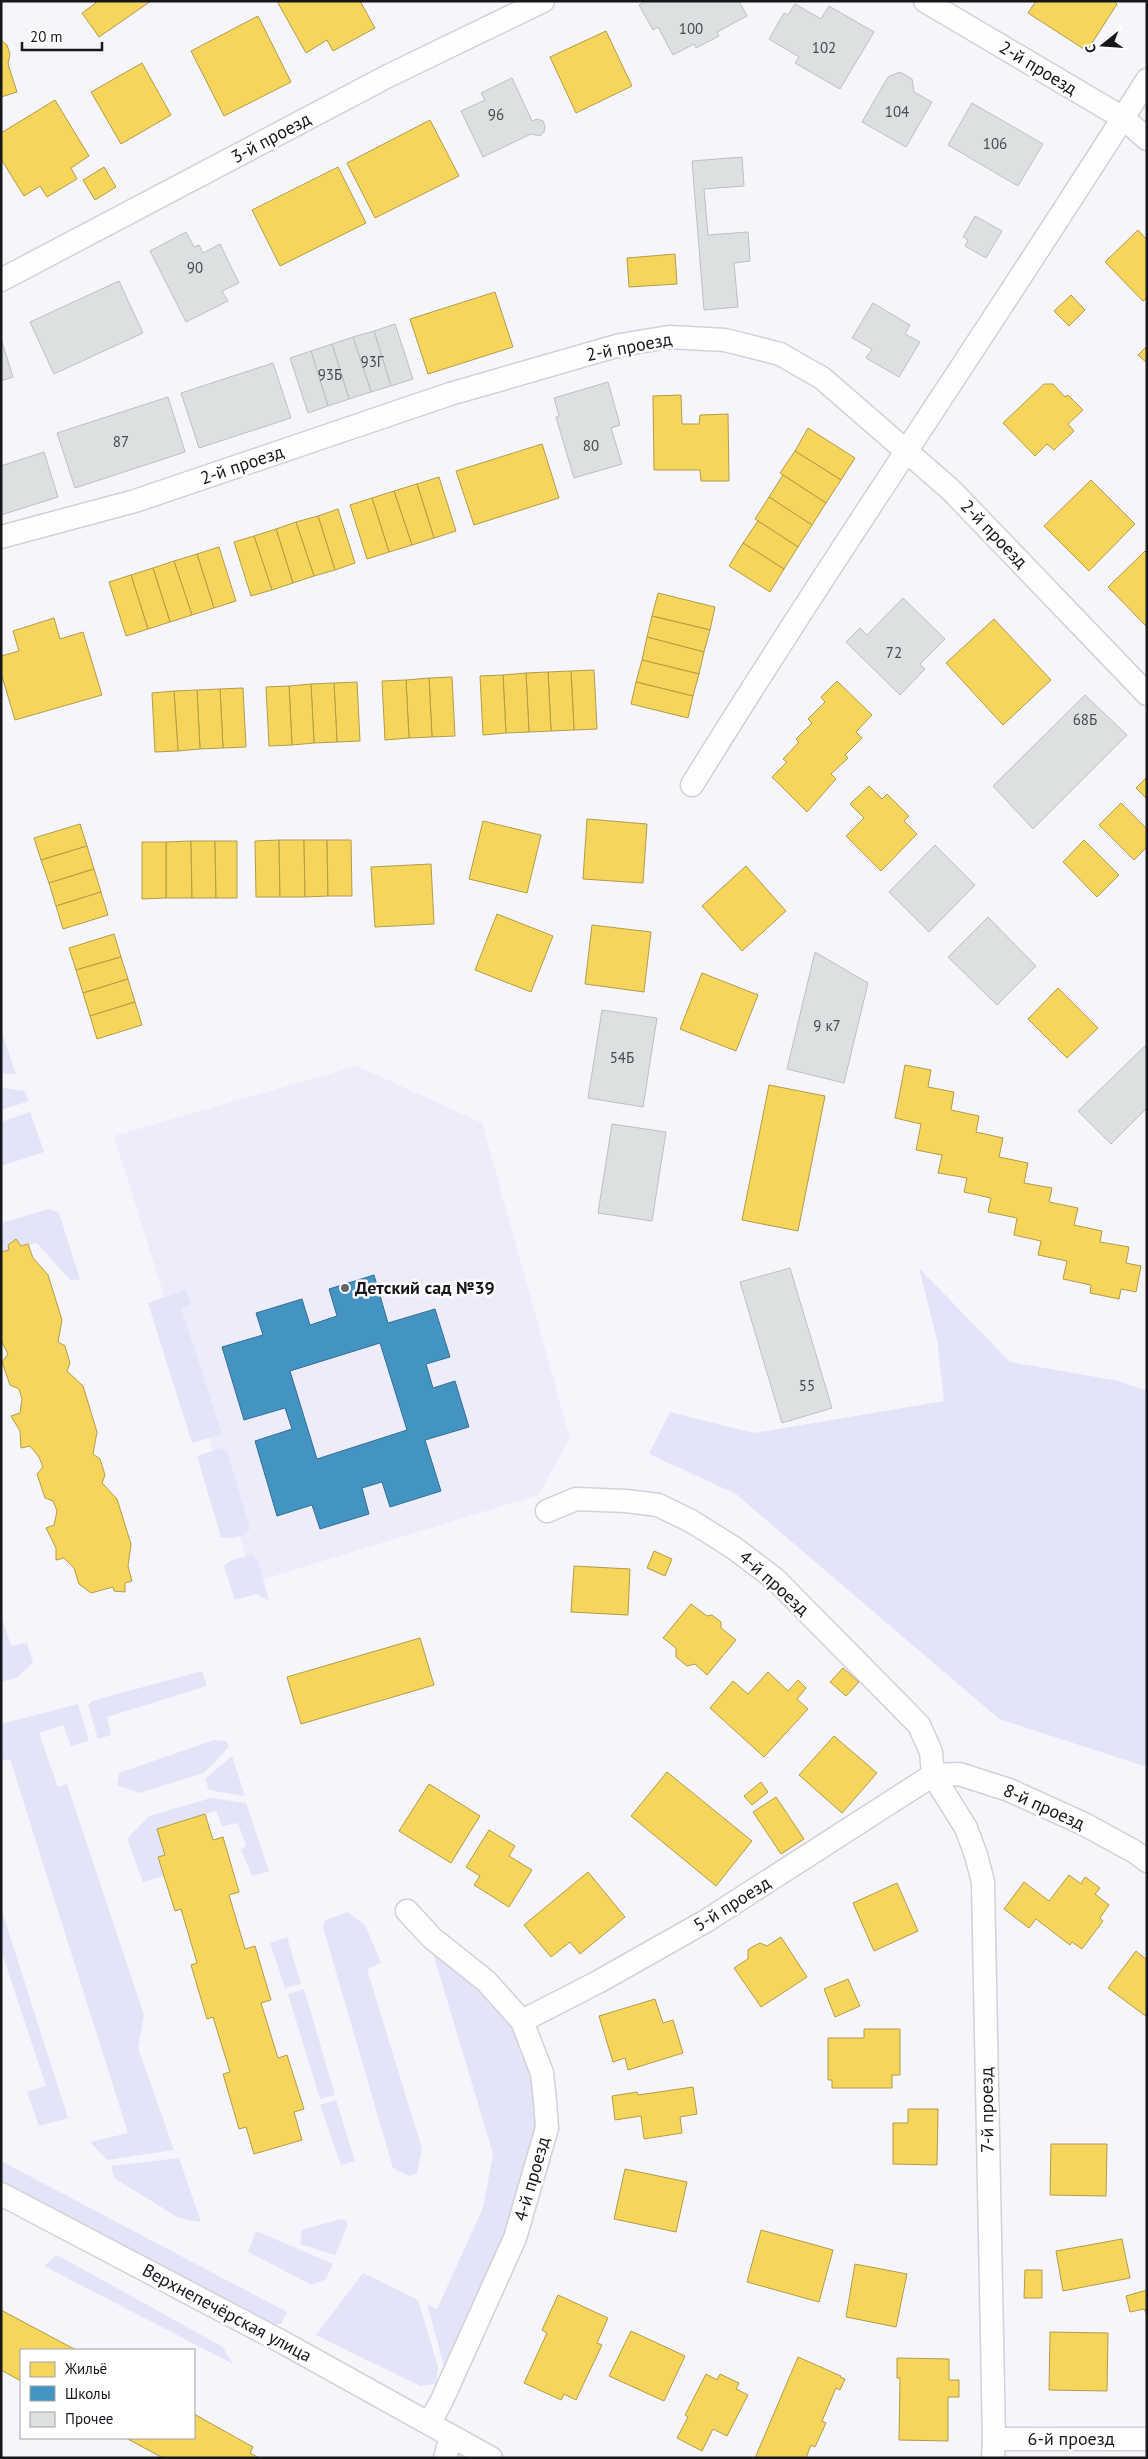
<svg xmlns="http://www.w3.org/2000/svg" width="1148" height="2459" viewBox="0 0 1148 2459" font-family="'PT Sans',sans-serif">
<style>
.built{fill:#ececfb}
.green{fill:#e4e4f9}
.homes{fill:#f6d55c;stroke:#b39c49}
.schools{fill:#4393c3;stroke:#366e91;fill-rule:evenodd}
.building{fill:#dde0e0;stroke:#bdc0c0}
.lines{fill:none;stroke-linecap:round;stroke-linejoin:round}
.street-casing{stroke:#d1d1d7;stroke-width:25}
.street{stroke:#fefefe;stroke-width:22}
.poi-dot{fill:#64646b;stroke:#fff;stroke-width:2}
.labels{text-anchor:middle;stroke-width:5;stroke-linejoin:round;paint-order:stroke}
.number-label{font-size:15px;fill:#48484e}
.street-label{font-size:18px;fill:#16161d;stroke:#fff}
.poi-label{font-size:18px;font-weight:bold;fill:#16161d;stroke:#fff;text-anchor:start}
</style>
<rect width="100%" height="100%" fill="#f5f5fb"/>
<polygon class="built" points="357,1066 482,1123 570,1439 538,1495 254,1582 114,1136"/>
<g class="green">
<polygon points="1,1030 16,1074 1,1073"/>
<polygon points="3,1088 24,1091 29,1101 1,1110 1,1089"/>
<polygon points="30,1112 44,1152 1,1166 1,1122"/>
<polygon points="49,1209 59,1213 80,1279 71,1281 37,1243 1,1252 1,1223"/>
<polygon points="919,1268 1010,1362 1119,1381 1147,1391 1147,1767 999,1719 736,1494 649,1454 670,1412 754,1433 944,1401 937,1340"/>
<polygon points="186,1290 191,1305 181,1308 222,1434 192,1443 148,1303"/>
<path d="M222 1448 227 1451 250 1529C242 1538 232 1539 221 1537L197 1456Z"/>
<polygon points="252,1555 258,1561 269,1601 256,1594 235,1600 224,1566 232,1560"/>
<polygon points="1,1615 11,1646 27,1643 33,1663 16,1678 1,1682"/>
<polygon points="202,1671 207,1686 107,1717 111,1735 98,1739 88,1705 92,1701"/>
<polygon points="78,1704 89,1741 71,1746 63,1725 39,1733 58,1787 67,1784 144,2015 138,2048 174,2150 107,2160 90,2142 128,2133 10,1759 1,1761 1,1724"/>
<polygon points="214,1740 226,1741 229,1747 204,1773 139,1793 117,1785 119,1773"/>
<polygon points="232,1756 245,1796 209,1790 205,1779"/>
<polygon points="211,1798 246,1803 269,1871 252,1876 241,1850 246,1846 238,1823 222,1826 216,1811 157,1829 165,1855 159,1857 164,1876 143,1882 127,1839 149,1816"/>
<polygon points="1,1908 68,2118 39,2126 27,2092 46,2086 1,1950"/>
<polygon points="347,1912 365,1925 381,1963 367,1969 422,2149 417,2173 409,2176 393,2168 323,1927 326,1920"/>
<polygon points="427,1933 517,2015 547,2128 515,2238 441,2383 444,2366 427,2304 437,2309 483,2208 493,2154"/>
<polygon points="287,1937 301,1984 285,1988 270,1943"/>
<polygon points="304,1989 335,2095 320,2099 288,1994"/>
<polygon points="336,2100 355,2161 341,2165 320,2105"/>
<polygon points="179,2158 201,2222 179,2218 114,2178 111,2166"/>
<polygon points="1,2161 287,2312 281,2324 269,2324 1,2186"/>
<polygon points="341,2219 347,2221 347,2227 335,2255 300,2244 302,2230"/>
<polygon points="256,2231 333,2264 326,2279 312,2285 248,2252"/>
<polygon points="57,2255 223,2347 233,2364 44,2266"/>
<polygon points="363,2273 418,2300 438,2367 436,2384 420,2386 316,2335"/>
</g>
<g class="homes">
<polygon points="95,1 151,1 99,37 82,13 96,3"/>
<polygon points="280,1 360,1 375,28 333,51 327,40 306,53 278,3"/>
<polygon points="1036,1 1114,1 1117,4 1087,51 1028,13"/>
<polygon points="258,16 291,82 224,116 191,51"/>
<polygon points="606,31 632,86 576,113 550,57"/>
<polygon points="1,40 7,45 10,54 8,64 17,92 1,97"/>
<polygon points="142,63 171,115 121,144 91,92"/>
<polygon points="55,100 89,156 71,168 77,179 47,197 40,186 24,196 1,159 1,133"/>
<polygon points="430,120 459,176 375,218 347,163"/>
<polygon points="104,167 116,187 95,200 83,180"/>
<polygon points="338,167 366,223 280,266 252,210"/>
<polygon points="1138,230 1147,240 1147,298 1143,301 1105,262"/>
<polygon points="675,254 677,284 629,287 627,258"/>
<polygon points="495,292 513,347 428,374 410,319"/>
<polygon points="1071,295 1085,310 1069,326 1054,311"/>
<polygon points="1147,346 1147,363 1138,355"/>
<polygon points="1044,384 1053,384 1065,397 1068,395 1083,410 1068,424 1074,431 1054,450 1047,444 1035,456 1003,423"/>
<polygon points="681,395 682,424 699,424 700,415 728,414 729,481 701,481 700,470 654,470 653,396"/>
<polygon points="808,428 855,458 841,480 795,451"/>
<polygon points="542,444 559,498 474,525 456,471"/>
<polygon points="795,451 841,480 826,503 780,473"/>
<polygon points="783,475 826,503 812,525 769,497"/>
<polygon points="439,477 456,531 434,538 417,484"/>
<polygon points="1091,480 1135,524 1089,571 1044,526"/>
<polygon points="417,484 434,538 412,545 394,491"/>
<polygon points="394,491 412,545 389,552 372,498"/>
<polygon points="769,497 812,525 798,547 755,519"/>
<polygon points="372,498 389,552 367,559 350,505"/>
<polygon points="338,509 355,563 335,570 318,516"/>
<polygon points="318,516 335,570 314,576 296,522"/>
<polygon points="758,521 798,547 784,569 743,543"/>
<polygon points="296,522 314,576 293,583 276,529"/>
<polygon points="276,529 293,583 272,590 254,536"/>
<polygon points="254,536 272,590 251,596 234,542"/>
<polygon points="743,543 784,569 770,592 729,566"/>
<polygon points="219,547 236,601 214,608 197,554"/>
<polygon points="1145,551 1147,553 1147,627 1108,587"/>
<polygon points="197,554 214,608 192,615 174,561"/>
<polygon points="174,561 192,615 170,622 153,568"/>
<polygon points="153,568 170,622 148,629 131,575"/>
<polygon points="131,575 148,629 126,636 109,582"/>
<polygon points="658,593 715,607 710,630 652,616"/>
<polygon points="652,616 710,630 704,652 647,637"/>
<polygon points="54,618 60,639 83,632 102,695 15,720 1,673 1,656 19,651 13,631"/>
<polygon points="994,619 1051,680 1003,725 946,663"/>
<polygon points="647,637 704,652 699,674 642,660"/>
<polygon points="642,660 699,674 693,696 636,682"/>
<polygon points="594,670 597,729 574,730 571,671"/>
<polygon points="571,671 574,730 551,731 548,672"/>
<polygon points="548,672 551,731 529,732 526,673"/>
<polygon points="526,673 529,732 506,733 503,675"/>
<polygon points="503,675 506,733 483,735 480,676"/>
<polygon points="452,677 455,736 432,737 429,678"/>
<polygon points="429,678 432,737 409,738 406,680"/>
<polygon points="406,680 409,738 385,740 382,681"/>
<polygon points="837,681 872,715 856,732 862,738 845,755 848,758 831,774 836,779 807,812 772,777 787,762 783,759 799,742 796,739 812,723 808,719 825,702 821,697"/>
<polygon points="357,682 360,741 337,742 334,683"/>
<polygon points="636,682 693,696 688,718 631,704"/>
<polygon points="334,683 337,742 314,743 311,684"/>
<polygon points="311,684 314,743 292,745 289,686"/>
<polygon points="289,686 292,745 269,746 266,687"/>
<polygon points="243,688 246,747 223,748 220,689"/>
<polygon points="220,689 223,748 200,749 197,690"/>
<polygon points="197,690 200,749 178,751 174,691"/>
<polygon points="174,691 178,751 155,752 152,693"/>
<polygon points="1147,777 1147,799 1136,788"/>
<polygon points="869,786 882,799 887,794 909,816 904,821 917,834 881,871 846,836 864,818 850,804"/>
<polygon points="1121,803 1147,829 1147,847 1134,860 1099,825"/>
<polygon points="587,819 647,824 643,883 583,879"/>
<polygon points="483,821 541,835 527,893 469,879"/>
<polygon points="80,824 87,846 41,860 34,838"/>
<polygon points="279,840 280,897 256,897 255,841"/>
<polygon points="279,840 304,840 305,897 280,897"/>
<polygon points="304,840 327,840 328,896 305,897"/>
<polygon points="327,840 351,840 352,896 328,896"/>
<polygon points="1084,840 1119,875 1097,897 1063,862"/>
<polygon points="191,841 192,898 166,898 166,842"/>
<polygon points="191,841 215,841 216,898 192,898"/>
<polygon points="215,841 237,841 237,898 216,898"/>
<polygon points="142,842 166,842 166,898 142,899"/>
<polygon points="87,846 94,869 49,883 41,860"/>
<polygon points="431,864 434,924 375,927 371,867"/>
<polygon points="746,866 786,911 742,951 702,906"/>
<polygon points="94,869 101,892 56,906 49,883"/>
<polygon points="101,892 108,915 63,929 56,906"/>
<polygon points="497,914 553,936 531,992 475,970"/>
<polygon points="592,925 651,932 644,992 585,984"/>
<polygon points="114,934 121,957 76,970 69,948"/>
<polygon points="121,957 128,979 83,993 76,970"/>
<polygon points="702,973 758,995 736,1051 680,1029"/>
<polygon points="128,979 135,1002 90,1016 83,993"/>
<polygon points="1058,988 1098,1028 1067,1058 1028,1019"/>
<polygon points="135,1002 142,1025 97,1039 90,1016"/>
<polygon points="905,1065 931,1070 928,1087 954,1092 951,1110 979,1116 976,1132 1003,1138 999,1157 1028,1163 1024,1183 1052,1188 1049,1202 1078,1208 1074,1225 1102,1231 1100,1242 1129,1247 1126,1263 1141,1266 1136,1292 1121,1289 1119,1299 1090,1293 1091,1285 1063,1279 1067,1261 1038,1255 1041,1241 1014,1235 1017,1218 988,1212 991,1198 964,1192 967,1178 938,1173 942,1155 916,1150 921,1124 895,1118"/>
<polygon points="769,1085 825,1096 798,1231 742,1220"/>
<polygon points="16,1239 21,1246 28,1244 33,1258 48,1275 62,1320 58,1342 65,1346 70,1363 67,1371 83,1386 97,1432 93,1454 100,1459 105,1475 102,1483 117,1499 131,1544 128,1566 132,1581 125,1583 125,1592 114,1591 113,1587 91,1593 79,1584 74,1568 64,1558 56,1560 56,1548 46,1528 54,1525 57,1511 53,1501 45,1498 37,1474 43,1467 39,1457 30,1446 21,1448 20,1431 11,1416 20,1413 22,1399 19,1389 10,1385 2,1362 8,1354 1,1340 1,1252 9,1250 8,1245"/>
<polygon points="654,1551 672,1559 665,1576 647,1568"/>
<polygon points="574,1566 630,1569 628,1615 571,1612"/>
<polygon points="691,1604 707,1616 712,1615 721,1622 721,1628 736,1640 707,1675 695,1664 687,1666 676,1657 676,1648 663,1638"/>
<polygon points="420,1638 434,1685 301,1724 287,1677"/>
<polygon points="843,1668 859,1682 846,1696 830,1682"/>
<polygon points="768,1672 788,1691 798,1680 806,1688 797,1699 808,1709 764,1757 710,1708 733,1681 748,1694"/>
<polygon points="834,1736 877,1773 842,1813 799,1775"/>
<polygon points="667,1772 752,1841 716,1886 631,1816"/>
<polygon points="761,1782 768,1792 752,1805 744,1796"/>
<polygon points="429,1784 480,1816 451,1863 399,1831"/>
<polygon points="776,1797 804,1839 781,1854 753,1812"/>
<polygon points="205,1814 213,1840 223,1837 239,1892 229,1895 245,1949 255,1946 271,2000 261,2003 278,2058 287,2055 304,2109 294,2112 302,2140 254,2154 246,2127 239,2129 223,2074 230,2072 213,2017 207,2019 191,1965 197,1963 181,1909 175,1911 158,1857 165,1855 157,1829"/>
<polygon points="489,1830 515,1846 509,1856 532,1870 509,1907 474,1885 480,1876 466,1867"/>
<polygon points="588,1872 625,1917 580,1954 570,1942 551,1957 524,1925"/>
<polygon points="1069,1875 1081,1884 1085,1877 1100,1888 1095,1894 1109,1905 1100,1918 1103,1921 1082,1949 1072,1942 1070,1945 1036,1919 1029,1928 1004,1909 1024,1882 1049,1901"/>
<polygon points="897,1883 918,1931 874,1951 853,1903"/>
<polygon points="781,1937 807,1977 761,2007 734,1968 748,1959 748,1950 752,1947 760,1943 767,1946"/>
<polygon points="1136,1951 1147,1960 1147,2017 1108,1988"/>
<polygon points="848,1979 860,2006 835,2017 824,1989"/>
<polygon points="655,1999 663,2023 673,2020 683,2053 628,2070 625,2058 613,2062 599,2016"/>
<polygon points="864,2029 900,2029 900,2075 892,2075 892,2088 832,2088 832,2080 828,2080 828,2038 864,2038"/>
<polygon points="693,2087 697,2114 680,2117 682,2133 644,2139 641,2116 615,2120 612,2096 637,2092 638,2095"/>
<polygon points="908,2109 938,2109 937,2165 893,2164 893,2123 908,2123"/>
<polygon points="1051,2144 1107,2144 1106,2196 1050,2195"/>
<polygon points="625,2169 687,2182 676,2232 614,2219"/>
<polygon points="761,2230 833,2250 819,2302 747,2282"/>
<polygon points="1122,2239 1130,2278 1063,2291 1056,2251"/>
<polygon points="855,2264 907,2274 896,2327 846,2317"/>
<polygon points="1025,2270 1042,2270 1042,2298 1024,2298"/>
<polygon points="1147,2290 1147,2315 1144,2309 1130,2312 1126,2296"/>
<polygon points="558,2295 608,2318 597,2343 602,2345 576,2400 564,2394 561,2400 524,2383 547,2333 542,2330"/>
<polygon points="1,2310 76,2350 21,2350 21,2381 1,2370"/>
<polygon points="631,2331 685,2356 664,2401 609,2376"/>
<polygon points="1050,2332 1108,2333 1107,2391 1049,2390"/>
<polygon points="798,2357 841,2376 840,2377 845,2379 840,2390 836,2388 822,2421 826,2423 815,2447 811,2445 806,2458 755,2458"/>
<polygon points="897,2358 949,2359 949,2380 959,2380 959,2397 948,2397 948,2441 899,2440 900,2378 897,2378"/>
<polygon points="706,2374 717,2380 720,2374 739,2383 736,2389 748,2395 727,2436 713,2429 702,2451 677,2438 688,2417 685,2415"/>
<polygon points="194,2414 253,2447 250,2453 259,2458 163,2458 126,2438 194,2438"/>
</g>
<path class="schools" d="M374 1275 388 1323 435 1309 450 1357 426 1364 433 1388 455 1381 469 1427 425 1440 441 1491 390 1507 382 1482 362 1488 369 1514 320 1529 312 1505 277 1516 255 1441 292 1429 285 1408 244 1420 222 1347 263 1335 256 1313 302 1299 310 1325 337 1316 329 1289ZM380 1343 407 1430 317 1459 290 1371Z"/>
<g class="building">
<polygon points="646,1 739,1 747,16 717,32 719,36 696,48 694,44 673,55 658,27 653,30 639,5"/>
<polygon points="795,4 821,19 829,6 874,32 840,89 795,63 799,57 769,39 784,13 788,15"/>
<polygon points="900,72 912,79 914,92 932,102 906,147 862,122 888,77"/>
<polygon points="512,78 532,121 537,119 543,121 545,126 544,132 540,136 531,134 483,157 461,111 485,100 481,93"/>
<polygon points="972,103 1043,144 1018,186 948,145"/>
<polygon points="742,157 744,186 704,189 708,235 748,232 750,261 734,263 738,307 704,310 692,161"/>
<polygon points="975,216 1002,231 986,258 965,246 968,240 963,237"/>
<polygon points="186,232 194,247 199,245 203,253 220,244 239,283 222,291 228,301 186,322 150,251"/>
<polygon points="119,281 143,333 54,374 30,322"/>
<polygon points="873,303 910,325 905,334 920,342 899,377 866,358 872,349 852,338"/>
<polygon points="395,324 413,379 391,386 374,331"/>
<polygon points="374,331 391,386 371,392 353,337"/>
<polygon points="353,337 371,392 349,399 332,344"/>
<polygon points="1,339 13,377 1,381"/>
<polygon points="332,344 349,399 328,406 311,351"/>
<polygon points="311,351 328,406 308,413 290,358"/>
<polygon points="273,363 291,418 199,448 181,393"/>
<polygon points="608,382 620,425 611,428 622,464 574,478 556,417 559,416 554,398"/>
<polygon points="168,397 185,452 75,488 57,433"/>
<polygon points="44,452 58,497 1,515 1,466"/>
<polygon points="903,598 945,639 920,664 925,669 900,695 846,642 860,628 867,635"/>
<polygon points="1085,695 1127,735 1033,829 993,786"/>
<polygon points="935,845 975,885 929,932 889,892"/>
<polygon points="988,917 1036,966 997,1005 948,957"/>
<polygon points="815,952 868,983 844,1083 787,1069"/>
<polygon points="602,1010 657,1018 643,1107 588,1098"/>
<polygon points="1147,1044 1147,1108 1111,1144 1078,1111"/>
<polygon points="612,1124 666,1132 652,1221 598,1213"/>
<polygon points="790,1268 832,1408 782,1423 740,1282"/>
</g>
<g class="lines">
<defs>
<g id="street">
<polyline points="925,1 1123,118 1147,139"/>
<polyline points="1,280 388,76 543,1"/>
<polyline points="1,537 135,501 450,394 620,345 669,337 725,340 780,354 822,378 951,490 1147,694"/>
<path d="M692 785C839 547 998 317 1147 80"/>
<polyline points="547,1511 576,1499 626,1501 658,1505 691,1521 734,1548 775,1579 919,1725 931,1752 933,1775 966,1828 976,1855 983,1882 994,2439 993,2458"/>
<polyline points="933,1775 959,1774 1009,1790 1084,1824 1135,1852 1147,1861"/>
<polyline points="407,1911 432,1938 486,1981 522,2021 542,2073 545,2101 547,2128 515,2238 442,2400 430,2422"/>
<polyline points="522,2021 598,1982 706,1921 933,1775"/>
<polyline points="1,2194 284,2343 491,2458"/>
<polyline points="994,2439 1147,2439"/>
<polyline points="445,2458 451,2436"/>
</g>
</defs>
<use href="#street" class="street-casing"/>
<use href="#street" class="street"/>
</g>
<circle class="poi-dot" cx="345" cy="1288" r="5"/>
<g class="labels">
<g class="number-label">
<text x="691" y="34">100</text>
<text x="824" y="53">102</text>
<text x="897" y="117">104</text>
<text x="496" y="120">96</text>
<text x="995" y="149">106</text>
<text x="195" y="273">90</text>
<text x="372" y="367">93Г</text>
<text x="330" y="380">93Б</text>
<text x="121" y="447">87</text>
<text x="591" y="451">80</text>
<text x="894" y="658">72</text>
<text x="1085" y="725">68Б</text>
<text x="827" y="1031">9 к7</text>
<text x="622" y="1063">54Б</text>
<text x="807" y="1391">55</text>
</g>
<g class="street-label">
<text transform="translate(1038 68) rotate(31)" y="6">2-й проезд</text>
<text transform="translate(271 138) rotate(-28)" y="6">3-й проезд</text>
<text transform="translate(629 347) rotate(-11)" y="6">2-й проезд</text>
<text transform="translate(242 465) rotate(-19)" y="6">2-й проезд</text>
<text transform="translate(994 534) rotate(46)" y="6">2-й проезд</text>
<text transform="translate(774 1583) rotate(42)" y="6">4-й проезд</text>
<text transform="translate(1044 1807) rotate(24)" y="6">8-й проезд</text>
<text transform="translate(732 1904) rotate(-32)" y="6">5-й проезд</text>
<text transform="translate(987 2110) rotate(-91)" y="6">7-й проезд</text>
<text transform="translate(532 2179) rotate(-74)" y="6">4-й проезд</text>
<text transform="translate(227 2313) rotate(28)" y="6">Верхнепечёрская улица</text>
<text x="1071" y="2445">6-й проезд</text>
</g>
<g class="poi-label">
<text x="355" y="1294">Детский сад №39</text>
</g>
</g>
<rect width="1148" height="2459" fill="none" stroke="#16161d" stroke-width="5"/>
<rect x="20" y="2349" width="175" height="90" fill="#ffffff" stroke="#a2a2a5"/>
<rect x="30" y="2362" width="25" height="15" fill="#f6d55c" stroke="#a2a2a5"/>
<text x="65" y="2374" font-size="15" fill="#16161d">Жильё</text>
<rect x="30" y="2386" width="25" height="15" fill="#4393c3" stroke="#a2a2a5"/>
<text x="65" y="2399" font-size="15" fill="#16161d">Школы</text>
<rect x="30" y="2412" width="25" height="15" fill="#dde0e0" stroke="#a2a2a5"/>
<text x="65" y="2424" font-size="15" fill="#16161d">Прочее</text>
<g transform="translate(1103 45) rotate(253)" stroke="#ffffff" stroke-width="4" paint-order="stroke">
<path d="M0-4L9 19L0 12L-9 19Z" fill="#16161d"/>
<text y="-8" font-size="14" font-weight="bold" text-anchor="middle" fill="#16161d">С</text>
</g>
<path d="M22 42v8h80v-8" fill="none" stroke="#16161d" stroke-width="2.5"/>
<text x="30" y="42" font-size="15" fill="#16161d" stroke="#ffffff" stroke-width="4" paint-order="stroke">20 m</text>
</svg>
